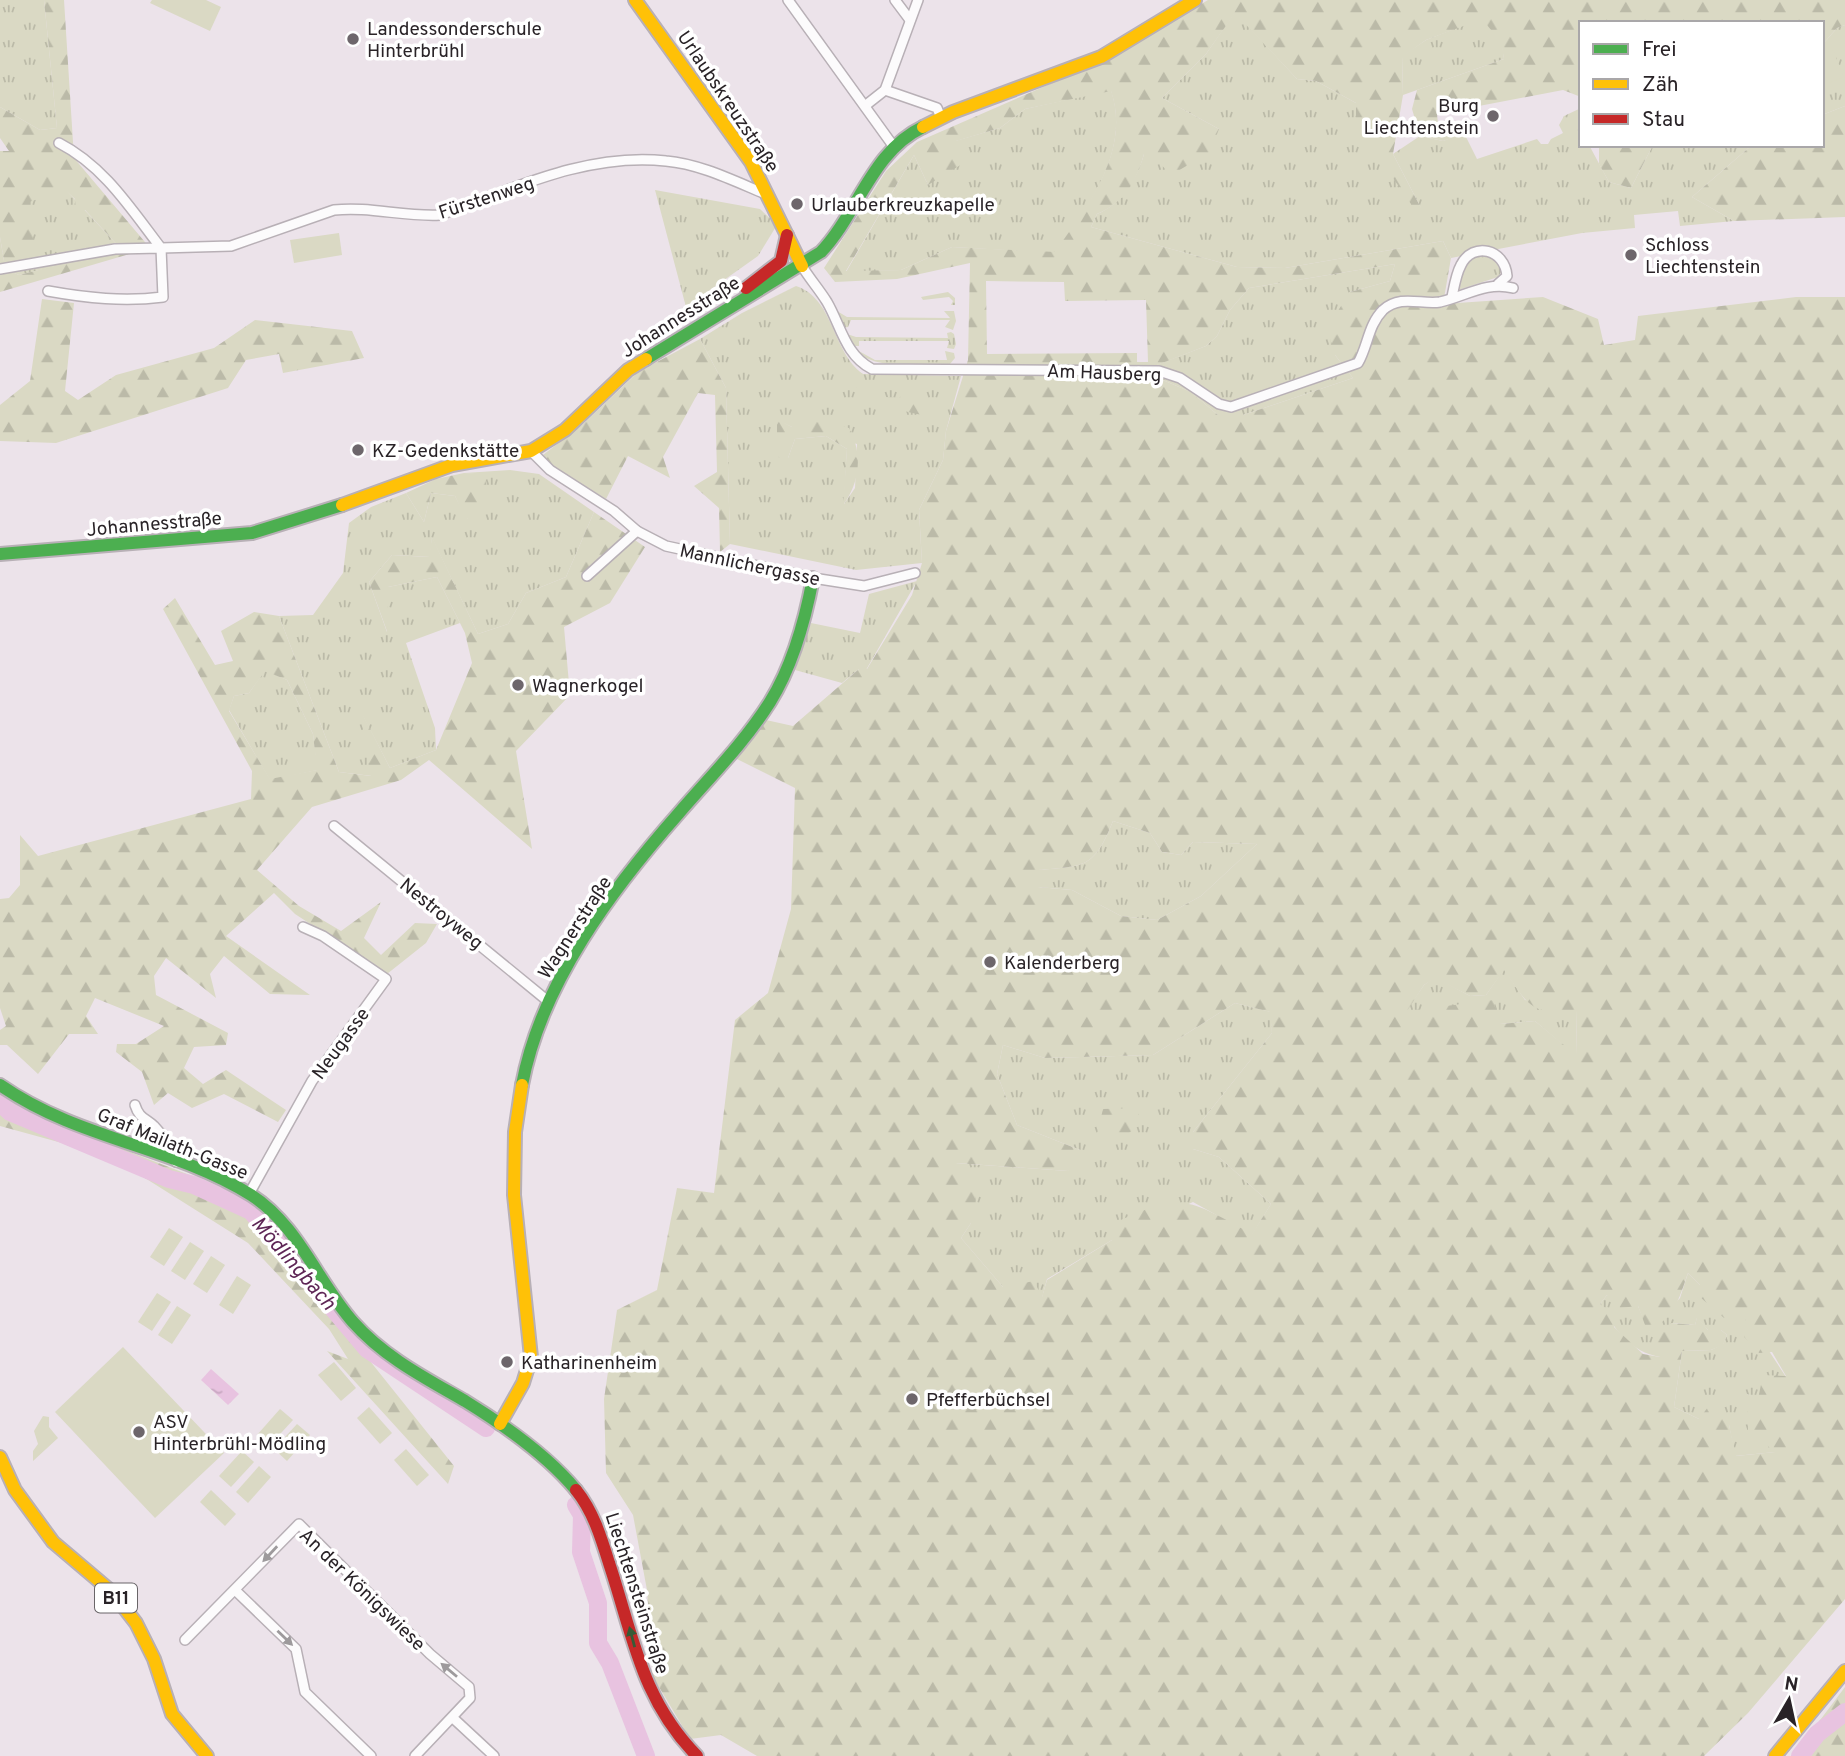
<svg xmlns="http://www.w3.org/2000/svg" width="1845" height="1756" viewBox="0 0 1845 1756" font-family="Overpass,sans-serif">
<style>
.grass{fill:url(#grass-tufts);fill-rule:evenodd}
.forest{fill:url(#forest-firs);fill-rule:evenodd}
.pitch{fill:#dad9c4}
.water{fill:url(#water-ripples)}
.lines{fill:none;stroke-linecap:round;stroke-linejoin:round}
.river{stroke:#e8c3e0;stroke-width:18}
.street-casing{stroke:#b8b0b6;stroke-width:12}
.fast-casing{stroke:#b8b0b6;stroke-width:16}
.slow-casing{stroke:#b8b0b6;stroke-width:16}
.jam-casing{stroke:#b8b0b6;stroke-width:16}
.street{stroke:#fcfbfc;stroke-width:9}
.fast{stroke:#4caf50;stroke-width:12}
.slow{stroke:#ffc107;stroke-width:12}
.jam{stroke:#c62828;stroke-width:12}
.oneway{fill:#9d9a9c}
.oneway2{fill:#375b37}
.poi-dot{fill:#6d666b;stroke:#fff;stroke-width:2.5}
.labels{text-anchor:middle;stroke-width:7;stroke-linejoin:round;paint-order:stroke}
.shield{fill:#fff;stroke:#696568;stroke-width:2}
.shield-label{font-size:18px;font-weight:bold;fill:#292327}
.poi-label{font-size:19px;fill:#292327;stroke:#fff;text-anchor:start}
.street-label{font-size:19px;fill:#292327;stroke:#fff}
.water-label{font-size:21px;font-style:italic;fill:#5e2656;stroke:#fff}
</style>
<defs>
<pattern id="grass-tufts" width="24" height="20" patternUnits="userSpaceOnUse" patternTransform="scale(1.75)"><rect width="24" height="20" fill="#dad9c4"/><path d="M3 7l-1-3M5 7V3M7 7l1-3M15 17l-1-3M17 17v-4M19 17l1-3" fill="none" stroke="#bbbaa8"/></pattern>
<pattern id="forest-firs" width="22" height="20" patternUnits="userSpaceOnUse" patternTransform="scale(1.75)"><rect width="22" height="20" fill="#dad9c4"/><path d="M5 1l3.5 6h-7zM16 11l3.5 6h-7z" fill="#bbbaa8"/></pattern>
<pattern id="water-ripples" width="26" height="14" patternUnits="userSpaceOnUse" patternTransform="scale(1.75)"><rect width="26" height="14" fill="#e8c3e0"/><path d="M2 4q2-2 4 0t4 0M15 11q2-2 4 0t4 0" fill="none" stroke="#c7a7c0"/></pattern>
</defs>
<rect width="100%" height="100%" fill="#ece3ea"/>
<g class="grass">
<polygon points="0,0 44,0 57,128 40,130 0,107"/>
<path d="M1235 12 1297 79 1316 81 1356 103 1421 208 1393 154 1420 136 1443 141 1464 133 1477 159 1537 139 1541 144H1548L1551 139 1563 133 1559 125 1564 116 1581 108V145H1589L1609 182 1631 188 1653 145H1752L1692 197 1734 221 1680 226 1678 211 1634 215 1635 228 1582 233 1451 258 1443 241 1285 268 1237 267 1091 227 1097 214C1122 204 1137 179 1144 154H1152L1219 129 1162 98 1206 54Z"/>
<polygon points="1482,18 1502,42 1504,59 1403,95 1402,56 1426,40"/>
<polygon points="1845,25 1845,106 1822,115 1822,45 1837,28"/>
<path d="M1111 90C1131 151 1089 205 1055 253L952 247 901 270 846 272 914 155 928 185 955 141 1000 128 1025 109Z"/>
<polygon points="65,189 122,250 19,275 0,267 0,237 4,261 29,201"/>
<polygon points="655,190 760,209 777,225 758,256 686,307"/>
<polygon points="1477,255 1497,255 1502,271 1498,277 1458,290 1463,269"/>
<polygon points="1395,264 1390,281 1350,292 1335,355 1353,378 1243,415 1218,415 1191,392 1158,378 1156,365 1206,346 1217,336 1230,310 1249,288"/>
<path d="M796 286C834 298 832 352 863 374L961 376 946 431 943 460 919 510 922 563 856 570 730 544 726 388 700 339 742 313ZM777 420 792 427 857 444 855 488 844 504 847 449 826 436 795 439 788 458Z"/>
<polygon points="948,292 955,298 955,305 951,305 953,301 949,297 923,300 921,297"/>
<polygon points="837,311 847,317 950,318 944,311 954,311 956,321 953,330 945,327 950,320 851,320 848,327 843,328"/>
<polygon points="951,332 954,334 956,344 954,349 947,348 949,341 859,341 859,346 854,346 847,334 856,337 948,338 947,333"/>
<path d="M857 350 875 360H947L945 351 954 353 955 358 950 364C926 364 871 371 857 350Z"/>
<polygon points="510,470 539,474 594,512 566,577 526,593 508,624 478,634 432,538 430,557 392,555 369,582 387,632 388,587 437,577 460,623 406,643 435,728 436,750 390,768 363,716 372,776 339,772 279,616 313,615 343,573 349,523 371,507 406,493 424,522 431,493 455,496 467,519 485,475 464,473"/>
<polygon points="917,581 866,670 859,669 842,683 795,670 811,623 860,633 869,594"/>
<polygon points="265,670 287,680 313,734 318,770 270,780 229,710 234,696 249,693"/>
<path d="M1113 821 1150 833 1162 852 1181 855 1193 842 1257 844 1201 896 1157 920 1121 916 1072 890 1038 887V870C1086 866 1094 868 1113 821Z"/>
<polygon points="1504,969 1525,1000 1577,1010 1576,1056 1535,1021 1500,1024 1406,1011 1424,985 1435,977 1470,996 1486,995"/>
<polygon points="1235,1003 1271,1012 1272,1033 1193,1132 1193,1149 1219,1157 1271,1204 1252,1235 1193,1202 1112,1240 1047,1279 1042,1298 1003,1287 961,1238 971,1223 955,1163 1068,1171 1080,1150 1017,1125 997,1074 1003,1045 1045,1058 1153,1055"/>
<path d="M1688 1273 1700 1285 1746 1316 1786 1377 1758 1400 1747 1394 1776 1452 1735 1456 1729 1425 1699 1419 1674 1407 1682 1351 1711 1350 1723 1344 1727 1335 1721 1330H1708L1697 1318 1695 1325 1672 1323 1660 1357C1631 1352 1614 1329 1600 1304L1607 1295 1638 1306 1649 1332 1680 1298Z"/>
</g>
<g class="forest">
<polygon points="44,0 64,0 74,158 150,248 0,292 0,267 19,275 121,249 85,210 76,213 75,199 65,190 29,202 35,255 4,261 0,237 0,151 9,151 0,138 0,107 40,130 57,128"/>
<path d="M1208 0H1845V25L1837 28 1822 45V23H1581V97L1563 90 1437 114 1438 124 1455 137 1443 141 1420 136 1412 109 1417 90 1504 59 1501 42 1482 19 1426 40 1402 57 1403 95 1393 154 1421 208 1418 214 1356 125V103L1316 81 1297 79 1235 13 1206 54 1162 98 1219 129 1210 152 1171 175 1152 155 1144 154C1136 182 1125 202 1097 214L1091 227 1237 267 1285 268 1443 241 1451 258 1443 304 1543 297 1598 319 1604 345 1635 340 1638 316 1796 297H1845V1599L1748 1713 1704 1756H757L721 1735 690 1739 656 1682 653 1683 647 1590 633 1515 606 1473 604 1399 617 1310 657 1290 677 1188 714 1193 735 1020 768 993 791 909 795 788 735 758 766 720 793 726 859 669H867L912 595 922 563 919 510 943 460 946 431 968 360 970 263 897 279 835 282 824 268 886 171 917 142 1119 54ZM1111 91C1131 151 1088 205 1055 252L952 247 901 270 846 271 914 155 928 185 962 164 956 141 1000 128 1025 109ZM1395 264 1390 281 1350 292 1327 328 1335 355 1353 378 1243 415H1218L1191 392 1158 378 1157 365 1206 346 1217 336 1230 310 1249 288ZM986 281 1064 282 1065 301 1146 300 1148 362H1137V353L987 354ZM1113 821 1150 833 1162 852 1181 855 1193 842 1257 844 1201 896 1157 920 1121 916 1072 890 1038 887V870C1086 866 1094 868 1113 821ZM1504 970C1529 1006 1530 1015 1577 1011L1576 1055 1535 1021 1500 1024 1493 1000 1407 1011 1424 985 1435 978 1470 996 1486 995ZM1235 1003 1270 1012 1272 1033 1193 1132V1149L1219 1157 1271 1204 1252 1234C1189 1200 1183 1190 1115 1223L1112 1240 1047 1280 1042 1297 1034 1281 1003 1287 961 1238 971 1223 977 1191 956 1163 1068 1171 1081 1164 1080 1150 1017 1125 997 1074 1003 1045 1045 1058 1153 1055ZM1688 1273 1700 1285V1297L1724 1318 1746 1317 1744 1337 1759 1353 1772 1352 1786 1376 1763 1375 1758 1399 1747 1394 1748 1430 1775 1452 1736 1456 1729 1425 1718 1406 1708 1407 1699 1419 1674 1407 1682 1351 1711 1350 1723 1345 1727 1335 1721 1330H1708L1697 1317 1695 1325 1671 1323 1653 1344 1660 1350V1357L1643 1354 1614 1327 1613 1314 1600 1304 1607 1295 1620 1308 1638 1306 1648 1333C1675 1315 1678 1302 1688 1273Z"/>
<polygon points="1845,106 1845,217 1734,221 1692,197 1752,145 1822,145 1822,115"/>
<polygon points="1599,145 1653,145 1631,188 1609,182 1599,164"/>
<polygon points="42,299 74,303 65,391 78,400 116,375 214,348 255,320 352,331 364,358 283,373 279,354 246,360 228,388 56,443 0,441 0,405 30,381"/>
<polygon points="700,339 726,388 730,544 720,552 719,508 694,486 717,472 715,395 698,393 663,457 670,478 628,456 606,499 553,467 543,455 583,424 638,372"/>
<path d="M844 365 863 374 864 385 882 397 899 398 913 386 926 406 922 415C888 408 856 401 844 365Z"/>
<path d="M777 419 792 427 820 421 849 428C863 453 860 483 843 505L847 449 826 436 795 439 788 458 777 457Z"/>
<polygon points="464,473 485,474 488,499 466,520 455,496 431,493 424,522 406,493 436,479"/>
<path d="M594 512 645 547 610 603 564 627 570 695 516 751 532 849 429 760 401 780 312 807 257 870 299 906 341 931 381 902 364 938 381 955 415 923 437 924 426 943 387 974 295 914 274 893 226 936 310 995 270 994 224 956 210 974 216 998 166 958 154 976 156 995 228 1033 226 1045 194 1047 184 1068 203 1084 226 1070 286 1110 278 1122 224 1094 192 1108 168 1093 154 1105 142 1072 116 1052 117 1044H136L164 1026 95 998 86 1016 98 1034H69L38 1074 7 1045H0V1030L6 1026 0 1008V899L9 898 20 885V835L38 856 251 799 252 771 163 609 175 598 215 665 233 661 221 631 254 612 279 616 339 772 371 776 362 713 390 768 436 750 472 663 465 633 437 577 388 587V634L369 582 392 555 429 557 432 537 478 634 508 624 526 593 566 577ZM265 671 287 680 313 734 317 770 270 779 229 711 234 696 249 693Z"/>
<polygon points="0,1096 47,1120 200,1179 263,1213 358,1346 454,1466 448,1484 327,1351 348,1359 329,1329 248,1243 137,1173 62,1143 0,1126"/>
<polygon points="1136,1108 1142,1123 1125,1136 1097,1134 1103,1109"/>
<polygon points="1845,1687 1845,1756 1791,1756 1796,1752"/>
</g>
<g class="pitch">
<polygon points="152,0 206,0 221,7 210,31 150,3"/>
<polygon points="1833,50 1844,77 1829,83 1822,66 1822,54"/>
<polygon points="339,233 342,255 294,263 290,240"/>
<polygon points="169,1228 183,1237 164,1266 150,1257"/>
<polygon points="190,1242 204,1251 185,1280 171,1271"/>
<polygon points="211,1256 225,1265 207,1293 193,1284"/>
<polygon points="237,1276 251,1285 233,1314 219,1305"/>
<polygon points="157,1293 171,1302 152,1331 138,1322"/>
<polygon points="177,1306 191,1315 172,1344 158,1335"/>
<polygon points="123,1347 224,1453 155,1518 55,1412"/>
<polygon points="334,1362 356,1388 341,1401 318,1375"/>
<polygon points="369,1407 392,1433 380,1444 357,1418"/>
<polygon points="280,1409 293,1420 269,1446 257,1435"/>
<polygon points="43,1416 49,1417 49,1427 58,1438 33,1461 33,1451 38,1444 34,1431"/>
<polygon points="297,1424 310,1435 287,1461 274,1449"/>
<polygon points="406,1449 429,1475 417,1486 394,1460"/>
<polygon points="242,1451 254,1462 231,1487 219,1476"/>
<polygon points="259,1466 271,1477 248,1503 236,1492"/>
<polygon points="211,1490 236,1514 225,1526 200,1502"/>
</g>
<polygon class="water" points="211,1369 239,1394 228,1405 201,1380"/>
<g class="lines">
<g class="river">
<polyline points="0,1103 10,1112 169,1179 194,1185 251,1211 367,1349 486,1428"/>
<polyline points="576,1505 582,1515 581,1552 598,1603 598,1643 610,1663 646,1756"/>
<polyline points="1800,1756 1817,1734 1845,1712"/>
</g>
<defs>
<g id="street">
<polyline points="788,0 894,147"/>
<polyline points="895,0 910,20"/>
<polyline points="885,90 937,108 941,118"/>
<polyline points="866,105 885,90 918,0"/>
<path d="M59 143C104 166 131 209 161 248L231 246 334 210C369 206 404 217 440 215 512 189 588 152 666 161 701 164 736 182 768 195"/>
<path d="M802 266C809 278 819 289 827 302 841 326 845 355 872 369L1159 371 1180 378 1219 404 1231 407 1358 363C1368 346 1368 325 1383 310 1401 294 1421 305 1440 302 1466 296 1487 281 1513 288"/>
<path d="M0 269 115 249 161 248 163 297C124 302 87 298 48 291"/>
<path d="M1452 297C1454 287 1456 274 1461 265 1473 241 1505 249 1507 276L1498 284"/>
<polyline points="531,451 550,470 614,511 637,531 666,546 813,578 864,586 915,573"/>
<polyline points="587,576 637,531"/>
<polyline points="334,826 549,1002"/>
<path d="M135 1105C139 1118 145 1118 154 1126 164 1136 171 1149 176 1162"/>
<polyline points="249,1194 312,1081 386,979 323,936 303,927"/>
<polyline points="236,1591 296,1649 305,1692 371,1756"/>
<polyline points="185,1640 299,1524 430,1654 469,1687 470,1698 415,1756"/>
<polyline points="453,1718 494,1756"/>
</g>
<g id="fast">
<path d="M646 359 821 252C858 213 872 151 923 127"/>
<polyline points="0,554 252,533 342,505"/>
<path d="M0 1085C79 1140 173 1146 251 1195 298 1225 317 1281 353 1322 384 1357 425 1378 465 1401 504 1425 546 1454 576 1490"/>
<path d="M522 1085C541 983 612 889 679 813 710 777 744 743 770 702 793 665 805 621 813 578"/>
</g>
<g id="slow">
<polyline points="635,0 751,162 802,266"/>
<polyline points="923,127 953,112 1101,57 1195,0"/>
<polyline points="342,505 452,465 531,451 565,430 628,370 646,359"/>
<polyline points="500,1424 523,1383 531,1357 514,1195 515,1132 522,1085"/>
<polyline points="0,1457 15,1490 53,1542 112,1592 136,1623 154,1659 172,1714 207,1756"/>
<polyline points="1775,1756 1845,1671"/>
</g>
<g id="jam">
<polyline points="746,288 781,261 787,235"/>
<path d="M576 1490C593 1511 601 1537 609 1563 633 1635 641 1699 697 1756"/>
</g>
</defs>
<use href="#street" class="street-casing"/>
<use href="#fast" class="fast-casing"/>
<use href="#slow" class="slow-casing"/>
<use href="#jam" class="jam-casing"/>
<use href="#street" class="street"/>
<use href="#fast" class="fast"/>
<use href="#slow" class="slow"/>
<use href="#jam" class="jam"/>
</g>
<defs><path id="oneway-solid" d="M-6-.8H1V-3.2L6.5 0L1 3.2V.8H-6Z" transform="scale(1.75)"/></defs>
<g class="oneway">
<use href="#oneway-solid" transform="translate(270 1554) rotate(133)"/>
<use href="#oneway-solid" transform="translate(285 1638) rotate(44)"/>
<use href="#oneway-solid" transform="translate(449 1670) rotate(-140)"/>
</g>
<use class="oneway2" href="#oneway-solid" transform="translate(632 1637) rotate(-105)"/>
<g class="poi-dot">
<circle cx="353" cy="39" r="7"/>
<circle cx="1493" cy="116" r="7"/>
<circle cx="797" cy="204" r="7"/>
<circle cx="1631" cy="255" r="7"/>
<circle cx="358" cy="450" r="7"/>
<circle cx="518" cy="685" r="7"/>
<circle cx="990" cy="962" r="7"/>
<circle cx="507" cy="1362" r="7"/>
<circle cx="912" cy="1399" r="7"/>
<circle cx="139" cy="1432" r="7"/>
</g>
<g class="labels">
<rect class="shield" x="95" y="1583.5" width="42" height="29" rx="5"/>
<g class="shield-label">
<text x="116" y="1604">B11</text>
</g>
<g class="poi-label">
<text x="367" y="35">Landessonderschule<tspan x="367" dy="22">Hinterbrühl</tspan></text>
<text x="1479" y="112" text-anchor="end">Burg<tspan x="1479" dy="22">Liechtenstein</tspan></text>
<text x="811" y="211">Urlauberkreuzkapelle</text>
<text x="1645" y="251">Schloss<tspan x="1645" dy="22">Liechtenstein</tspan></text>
<text x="372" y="457">KZ-Gedenkstätte</text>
<text x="532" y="692">Wagnerkogel</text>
<text x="1004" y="969">Kalenderberg</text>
<text x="521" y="1369">Katharinenheim</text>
<text x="926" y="1406">Pfefferbüchsel</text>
<text x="153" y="1428">ASV<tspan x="153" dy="22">Hinterbrühl-Mödling</tspan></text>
</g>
<g class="street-label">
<text transform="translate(729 101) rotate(56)" y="7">Urlaubskreuzstraße</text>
<text transform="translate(486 197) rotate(-18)" y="7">Fürstenweg</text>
<text transform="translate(680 316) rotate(-32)" y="7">Johannesstraße</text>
<text transform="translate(1104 372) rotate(2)" y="7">Am Hausberg</text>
<text transform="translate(154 523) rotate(-5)" y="7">Johannesstraße</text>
<text transform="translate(750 564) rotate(12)" y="7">Mannlichergasse</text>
<text transform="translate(442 913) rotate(39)" y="7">Nestroyweg</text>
<text transform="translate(574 927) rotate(-57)" y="7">Wagnerstraße</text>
<text transform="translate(340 1043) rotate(-54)" y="7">Neugasse</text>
<text transform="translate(173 1143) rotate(22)" y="7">Graf Mailath-Gasse</text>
<text transform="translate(363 1589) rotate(44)" y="7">An der Königswiese</text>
<text transform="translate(638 1593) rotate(72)" y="7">Liechtensteinstraße</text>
</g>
<g class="water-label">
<text transform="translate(294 1263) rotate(49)" y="7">Mödlingbach</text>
</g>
</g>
<rect x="1579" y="21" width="245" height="126" fill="#ffffff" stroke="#a9a7a9" stroke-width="2"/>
<rect x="1593" y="44" width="35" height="10" fill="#4caf50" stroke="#a9a7a9" stroke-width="2"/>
<text x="1642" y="56" font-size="21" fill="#292327">Frei</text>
<rect x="1593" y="79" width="35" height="10" fill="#ffc107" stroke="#a9a7a9" stroke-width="2"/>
<text x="1642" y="91" font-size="21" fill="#292327">Zäh</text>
<rect x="1593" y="114" width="35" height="10" fill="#c62828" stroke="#a9a7a9" stroke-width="2"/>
<text x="1642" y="126" font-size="21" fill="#292327">Stau</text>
<g transform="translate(1789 1700) rotate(9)" stroke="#ffffff" stroke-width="5" paint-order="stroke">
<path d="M0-5L12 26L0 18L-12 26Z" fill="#292327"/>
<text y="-10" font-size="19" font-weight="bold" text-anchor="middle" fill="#292327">N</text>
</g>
</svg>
